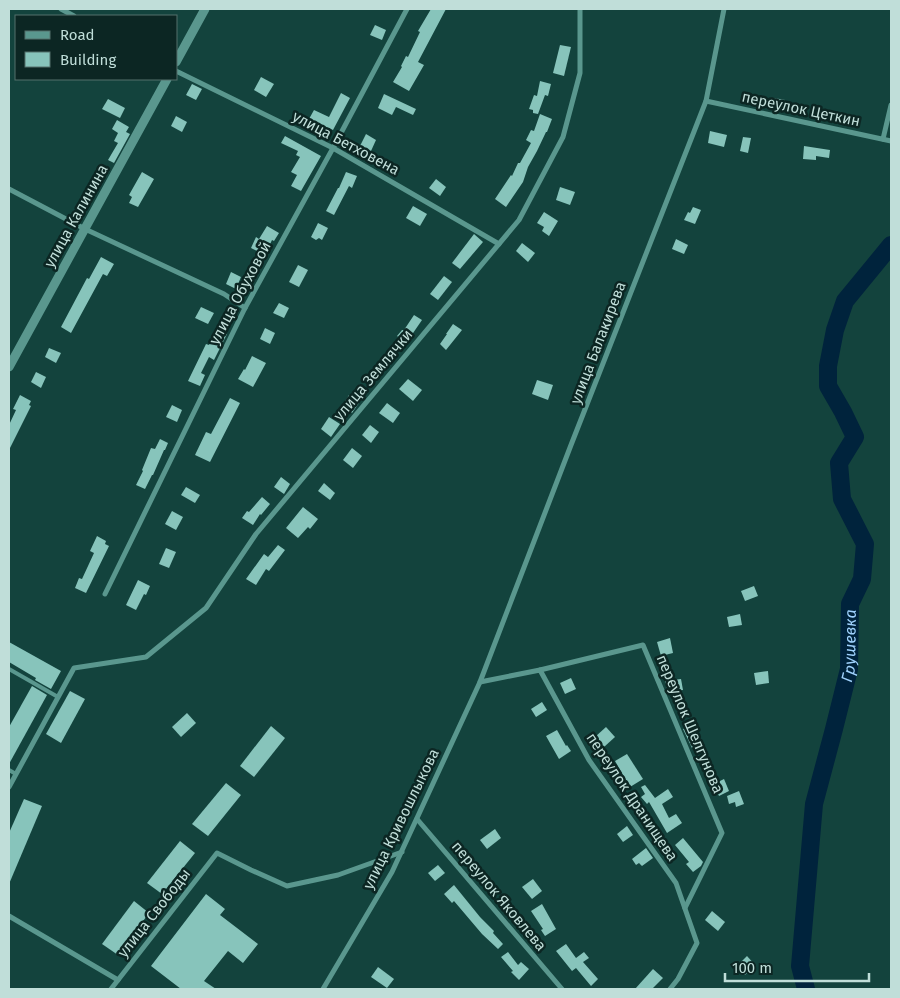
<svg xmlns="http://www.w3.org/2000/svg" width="900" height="998" viewBox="0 0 900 998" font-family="'Fira Sans',sans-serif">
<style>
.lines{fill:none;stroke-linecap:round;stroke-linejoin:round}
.river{stroke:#00233c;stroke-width:18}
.building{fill:#87c4bb}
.service{stroke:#5a978e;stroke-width:4}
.minor{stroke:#5a978e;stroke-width:5}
.tertiary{stroke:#5a978e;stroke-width:9}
.labels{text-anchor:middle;stroke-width:5;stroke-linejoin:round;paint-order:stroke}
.street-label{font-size:15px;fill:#c0ded9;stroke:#0c2623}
.water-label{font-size:16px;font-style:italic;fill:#9fd2fd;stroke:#0c2623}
</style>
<rect width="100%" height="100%" fill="#13433d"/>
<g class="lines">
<path class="river" id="s1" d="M806 989 800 966 814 804 834 729 849 669 850 604 862 579 865 544 842 499 839 463 855 437 843 412 828 386V366L835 330 845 301 891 245"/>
</g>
<g class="building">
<polygon points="431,9 446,9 418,62 424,65 409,91 393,82 402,67 401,66 406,56 408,57 420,32 418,31"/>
<polygon points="375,25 386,30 382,40 370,35"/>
<polygon points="560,45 571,47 564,76 553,73"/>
<polygon points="261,77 274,84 266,97 254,90"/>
<polygon points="540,81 551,84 548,96 545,95 538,114 533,113 533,110 529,109 534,95 537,96"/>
<polygon points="192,84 202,89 196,100 186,95"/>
<polygon points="341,93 350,98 333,130 309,119 314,110 329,117"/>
<polygon points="384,94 416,109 413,115 396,107 392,115 378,108"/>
<polygon points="774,98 785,100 783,112 772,110"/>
<polygon points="108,99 125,108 120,118 102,109"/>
<polygon points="540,114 552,119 547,132 546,132 537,151 528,167 523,182 506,207 495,199 511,175 512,176 518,163 520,163 531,143 526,140 531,130 534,131"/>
<polygon points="176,116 187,122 182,132 171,126"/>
<polygon points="117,120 129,127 126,132 130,134 114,163 108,160 118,143 114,141 118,133 112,129"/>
<polygon points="710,131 727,135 724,147 708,143"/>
<polygon points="366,134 376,140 371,151 360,146"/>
<polygon points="285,136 321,156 301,191 291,186 297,175 291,172 300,157 296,155 298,151 281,143"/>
<polygon points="743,137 751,138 748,153 740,151"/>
<polygon points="804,146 830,150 829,158 816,156 816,160 803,159"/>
<polygon points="142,172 154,179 138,207 129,203 132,197 129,195"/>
<polygon points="346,172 357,176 352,188 349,186 334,215 326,211 338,188 339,188"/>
<polygon points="436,179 446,187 440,196 429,188"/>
<polygon points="560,187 575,192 570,205 556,200"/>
<polygon points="413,206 427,214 420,226 406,218"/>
<polygon points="693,207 701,210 695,224 684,220 688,212 690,213"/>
<polygon points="544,212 558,221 549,236 542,231 544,227 537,223"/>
<polygon points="318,223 328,228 322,240 319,238 316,240 311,237"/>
<polygon points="267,226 279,233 274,241 272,240 265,255 251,248 256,237 259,239"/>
<polygon points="474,234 483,242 460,269 452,263"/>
<polygon points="676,239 688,245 684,254 672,249"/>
<polygon points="522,243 535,253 528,262 516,251"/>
<polygon points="101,257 114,264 107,276 103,274 71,333 61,327 87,278 89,279"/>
<polygon points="298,265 308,270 299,287 289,282"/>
<polygon points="231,272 241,277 236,289 226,284"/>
<polygon points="444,276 452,282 438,300 430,294"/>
<polygon points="279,303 289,308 284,318 273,313"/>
<polygon points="201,307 214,313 208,324 195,318"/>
<polygon points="414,315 422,320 411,336 413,337 408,344 397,336 402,330 404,330"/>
<polygon points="453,324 462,330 446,350 440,344 447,334 446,334"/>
<polygon points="265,328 275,333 270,344 260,339"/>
<polygon points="215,330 227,334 214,360 209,357 201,373 205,375 200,386 188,381 206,344 209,345"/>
<polygon points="49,348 61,353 56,363 45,357"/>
<polygon points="252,356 266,363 253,387 238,379 244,369 245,370"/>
<polygon points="36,372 46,377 41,388 31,382"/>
<polygon points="408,379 422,390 413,401 399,389"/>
<polygon points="537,380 553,385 548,400 532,394"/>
<polygon points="20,395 31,401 29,405 31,406 9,450 9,425 16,410 13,409"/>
<polygon points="349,395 359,403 352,413 342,406"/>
<polygon points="230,398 240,403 210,462 195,455 206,432 211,434"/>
<polygon points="387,403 400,413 393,423 379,413"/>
<polygon points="172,405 182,410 177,422 166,417"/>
<polygon points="329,417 340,424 331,437 321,429"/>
<polygon points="370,425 379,432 371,443 362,435"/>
<polygon points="160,439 168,443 165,450 164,450 153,475 152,475 145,489 136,485 143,471 142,470 151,448 155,449"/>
<polygon points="352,448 362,456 353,468 343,460"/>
<polygon points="281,477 290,484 284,494 274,487"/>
<polygon points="324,483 335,493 330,500 318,491"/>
<polygon points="186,487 200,495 195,503 181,495"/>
<polygon points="262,497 270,504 261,515 260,514 253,525 242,518 247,511 249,512"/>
<polygon points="303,507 318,519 310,529 308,527 298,538 286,528"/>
<polygon points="172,511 183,517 176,530 165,524"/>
<polygon points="97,536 106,541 105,544 109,546 86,593 75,588 79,578 82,579 94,553 90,551"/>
<polygon points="278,545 285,550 269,571 266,569 256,585 246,579 264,554 268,557"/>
<polygon points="166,548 176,552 169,568 159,564"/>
<polygon points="138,580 150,586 146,595 144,594 136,610 126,605"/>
<polygon points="754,586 758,596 745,601 741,591"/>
<polygon points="740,614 742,625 729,627 727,617"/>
<polygon points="670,638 673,653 661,656 657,642"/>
<polygon points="9,642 61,671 51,689 35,680 36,678 9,662"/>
<polygon points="768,671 769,683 756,685 754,673"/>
<polygon points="571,678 576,689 565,694 560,683"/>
<polygon points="681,679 683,690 668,692 665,681"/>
<polygon points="32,686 47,695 9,764 9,727"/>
<polygon points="70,691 85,699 61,743 46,734"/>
<polygon points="542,702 547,710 536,717 531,709"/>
<polygon points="187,713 196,723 181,737 172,727"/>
<polygon points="271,726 285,738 254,777 240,766"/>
<polygon points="692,726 700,743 692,748 683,729"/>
<polygon points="606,727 615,737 604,747 595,737"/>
<polygon points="557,730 566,746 567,745 571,751 559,759 546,736"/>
<polygon points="627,754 643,779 630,787 615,761"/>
<polygon points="724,779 729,791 719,796 714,784"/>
<polygon points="226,783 241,795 208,836 192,824"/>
<polygon points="645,785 655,798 668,789 673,797 662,804 669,818 676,814 682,823 667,833 649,802 647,804 641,797 645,794 641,787"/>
<polygon points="739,791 744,804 736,807 735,802 729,804 727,796"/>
<polygon points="24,799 42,806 9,884 9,833"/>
<polygon points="627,826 633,835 623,842 617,834"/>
<polygon points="495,829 501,838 487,849 480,840"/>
<polygon points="683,838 703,862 701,866 693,872 686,864 689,862 675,845"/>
<polygon points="180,841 195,853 162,894 147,883"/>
<polygon points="646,848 653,858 642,866 639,863 636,865 632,859"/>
<polygon points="438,865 445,873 435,881 428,873"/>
<polygon points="533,879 542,891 532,899 522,887"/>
<polygon points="454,885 480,917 494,931 493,933 503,944 498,949 482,934 454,901 452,903 444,894"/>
<polygon points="206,894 225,909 220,915 258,944 243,963 228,951 204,981 216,989 181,989 151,966"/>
<polygon points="134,901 149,913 118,955 102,944"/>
<polygon points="542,904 556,929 545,936 541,930 543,929 531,911"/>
<polygon points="712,911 725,922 718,931 705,920"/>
<polygon points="566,944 576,958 584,952 589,958 583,962 598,979 591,986 576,968 572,971 556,951"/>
<polygon points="508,952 518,965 521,962 529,969 519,980 511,972 513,971 501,957"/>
<polygon points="747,956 755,965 745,975 737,966"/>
<polygon points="378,967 394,979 387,988 371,977"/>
<polygon points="653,969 663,978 652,989 635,989"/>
</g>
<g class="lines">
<g class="service">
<polyline points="9,669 58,697"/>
<polyline points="9,770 16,774"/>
</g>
<g class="minor">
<polyline points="61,9 74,16"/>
<polyline points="176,71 333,148 499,244"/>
<polyline points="706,101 891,141"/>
<polyline points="883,139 891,105"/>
<polyline points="9,189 85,229 224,294 245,308"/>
<polyline points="105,594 245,308 333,148 407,9"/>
<polyline points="540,670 643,645 722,833 685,908"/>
<polyline points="480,682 540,670 589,760 676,883 697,943 678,979 670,989"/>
<polyline points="9,787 74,668 146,657 206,608 256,534 519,220 563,137 580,73 580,9"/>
<polyline points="417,819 562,989"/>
<polyline points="9,916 118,980"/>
<polyline points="111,989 217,853 251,870 287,886 338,875 402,852"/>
<polyline points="323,989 392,872 480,682 571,445 706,101 724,9"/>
</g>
<g class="tertiary">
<polyline points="176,62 205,9"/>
<polyline points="9,367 167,79"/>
</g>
</g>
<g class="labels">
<g class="street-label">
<text transform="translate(801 109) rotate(12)" y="5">переулок Цеткин</text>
<text transform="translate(346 143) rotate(28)" y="5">улица Бетховена</text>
<text transform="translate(76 216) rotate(-61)" y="5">улица Калинина</text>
<text transform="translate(240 293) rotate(-62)" y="5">улица Обуховой</text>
<text transform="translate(598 343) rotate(-69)" y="5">улица Балакирева</text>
<text transform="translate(373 375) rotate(-50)" y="5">улица Землячки</text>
<text transform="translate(690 724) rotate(67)" y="5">переулок Шелгунова</text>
<text transform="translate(632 797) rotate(56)" y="5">переулок Дранищева</text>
<text transform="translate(401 819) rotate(-64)" y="5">улица Кривошлыкова</text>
<text transform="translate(499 896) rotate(50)" y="5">переулок Яковлева</text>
<text transform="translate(154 913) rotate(-52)" y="5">улица Свободы</text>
</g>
<g class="water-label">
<text dy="6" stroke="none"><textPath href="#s1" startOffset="349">Грушевка</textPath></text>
</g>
</g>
<rect width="900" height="998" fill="none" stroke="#c0ded9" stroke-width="20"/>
<rect x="15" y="15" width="162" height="65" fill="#0c2623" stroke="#54706c"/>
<rect x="25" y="31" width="25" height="8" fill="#5a978e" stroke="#54706c"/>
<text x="60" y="40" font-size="15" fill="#c0ded9">Road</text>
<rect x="25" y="52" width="25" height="15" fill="#87c4bb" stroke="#54706c"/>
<text x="60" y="65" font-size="15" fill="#c0ded9">Building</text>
<path d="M725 973v8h144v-8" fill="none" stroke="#c0ded9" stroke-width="2.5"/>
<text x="732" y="973" font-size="15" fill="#c0ded9" stroke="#0c2623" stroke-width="4" paint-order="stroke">100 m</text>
</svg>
